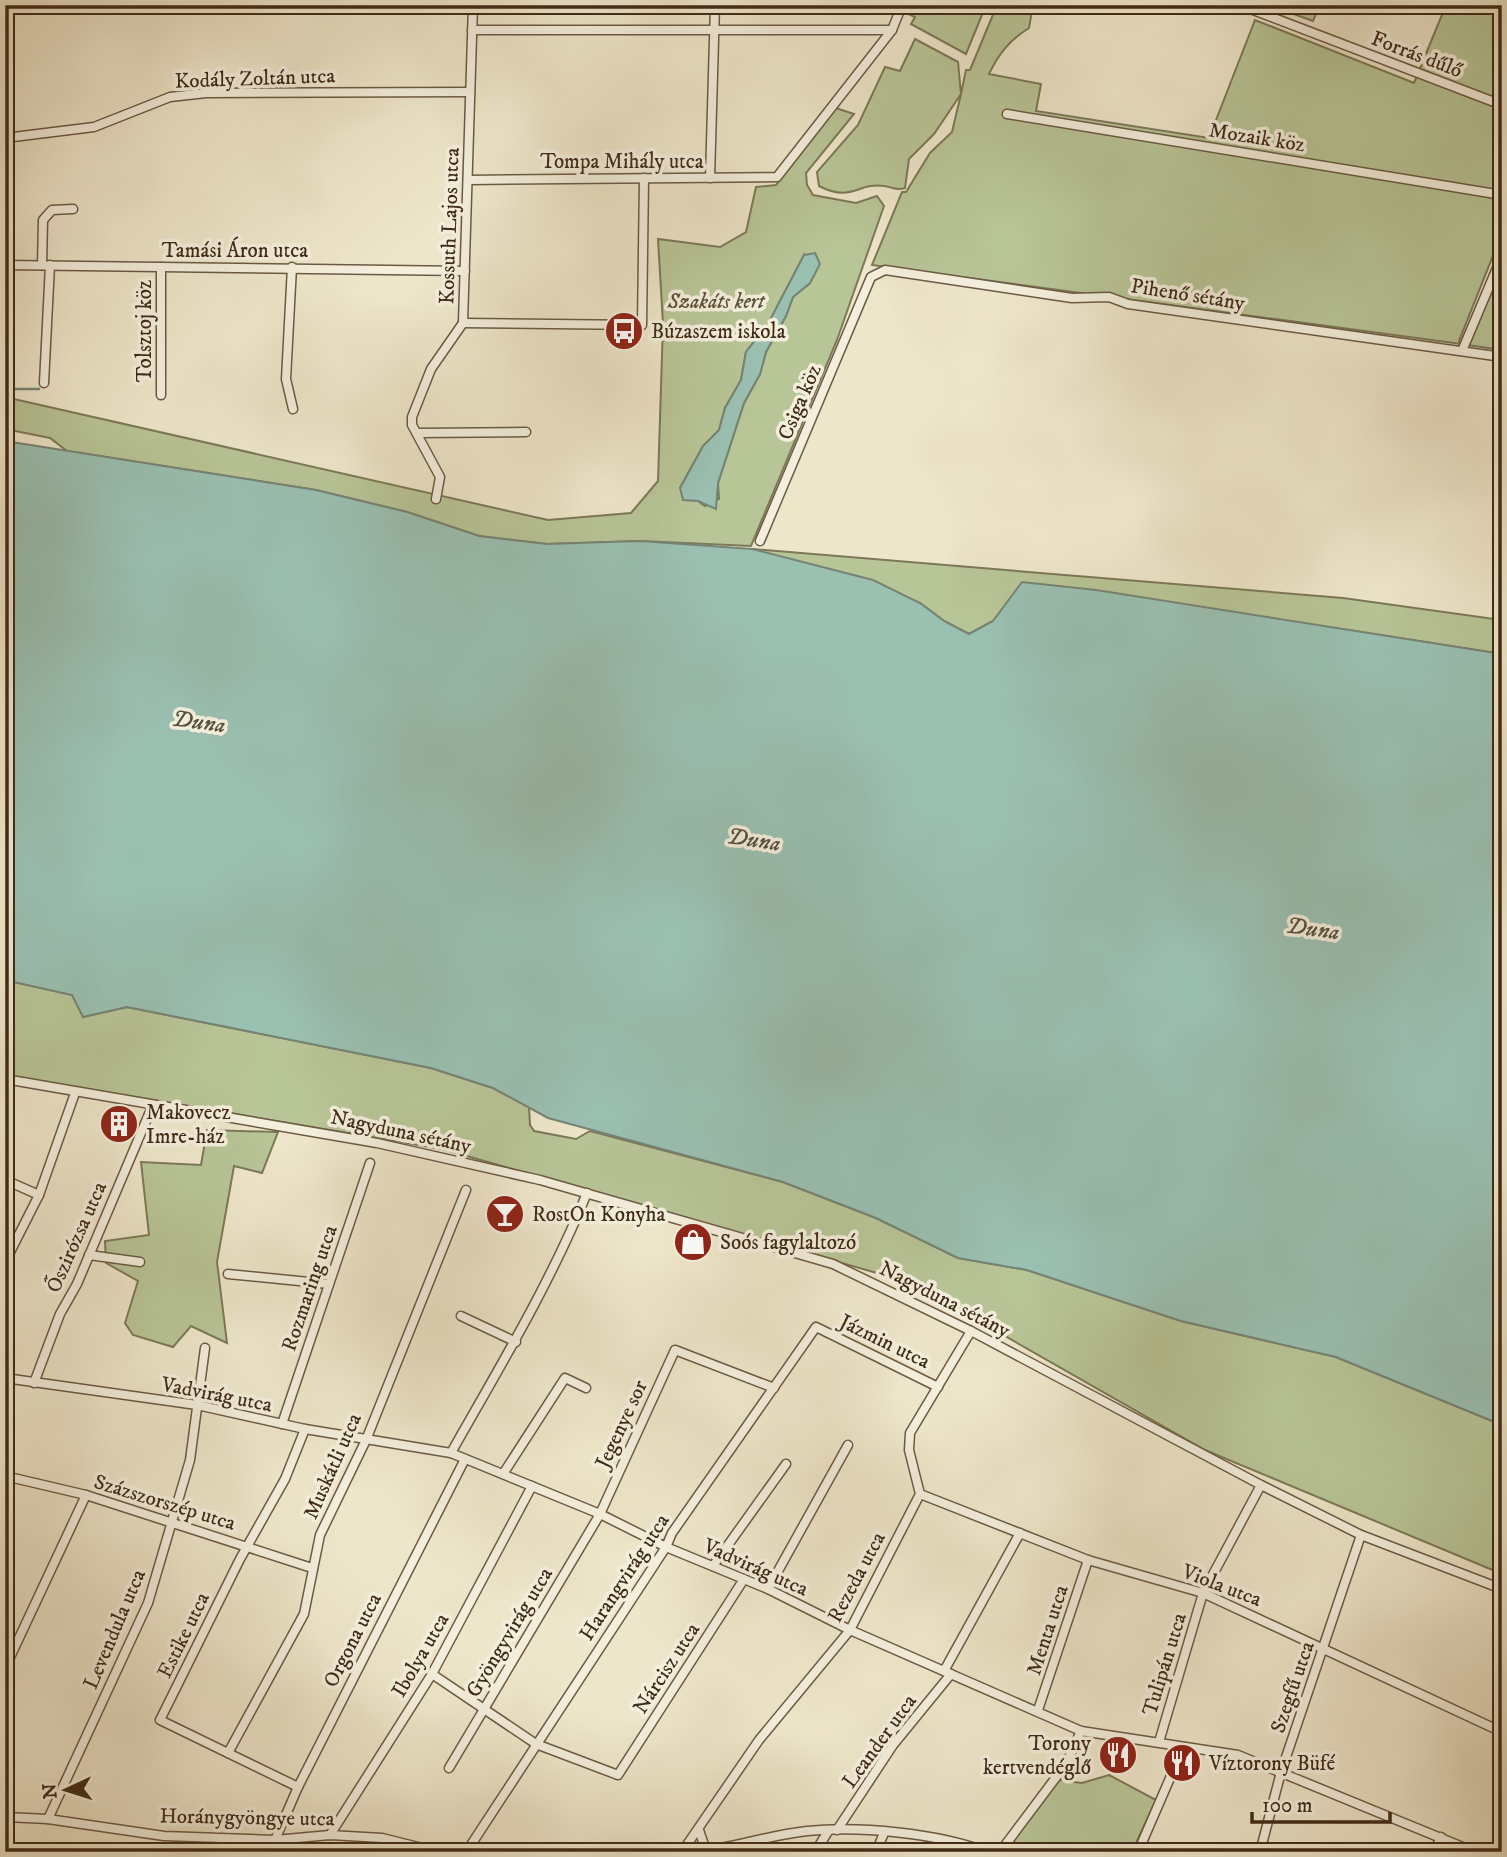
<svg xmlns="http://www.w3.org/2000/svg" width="1507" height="1857" viewBox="0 0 1507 1857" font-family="'IM FELL DW Pica',serif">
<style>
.green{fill:#b8c597;stroke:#7c7858;stroke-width:2;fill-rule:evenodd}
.water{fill:#9ac0b2;stroke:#768474;stroke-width:2}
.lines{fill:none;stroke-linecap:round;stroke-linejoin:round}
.stream{stroke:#768474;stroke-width:2.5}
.street-casing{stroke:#6c5a44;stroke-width:11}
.street{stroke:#f4efdd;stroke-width:8}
.labels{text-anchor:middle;stroke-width:7;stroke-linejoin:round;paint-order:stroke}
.street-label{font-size:21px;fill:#402b18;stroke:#f4efdd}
.park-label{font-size:21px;font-style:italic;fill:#5e5238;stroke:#f4efdd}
.poi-label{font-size:21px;fill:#402b18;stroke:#f4efdd;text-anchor:start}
.water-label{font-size:23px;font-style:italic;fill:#56503e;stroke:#f4efdd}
</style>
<rect width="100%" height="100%" fill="#eee6ca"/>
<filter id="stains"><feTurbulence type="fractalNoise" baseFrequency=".00286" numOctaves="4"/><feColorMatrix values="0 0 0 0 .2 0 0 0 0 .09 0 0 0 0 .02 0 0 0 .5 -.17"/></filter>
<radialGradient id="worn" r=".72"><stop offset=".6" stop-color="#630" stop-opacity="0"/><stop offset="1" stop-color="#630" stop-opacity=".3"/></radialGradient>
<g class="green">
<polygon points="909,5 986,5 966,54 911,24 915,17 906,13"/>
<path d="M997 5H1033L1029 28C1010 40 999 53 989 74L1041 84 1036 111 1209 138 1255 20 1414 83 1446 5H1502V233L1459 341 1461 344 872 265 902 192H906L930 153 952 132 961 94 934 134 909 159 905 188C896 191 893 187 884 186 858 182 852 203 819 186L817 172 858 125 885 67 900 71 915 39 958 62 961 94 966 70H970Z"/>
<polygon points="1268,5 1320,5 1313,21"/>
<path d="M836 108 854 114 806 173 807 185 813 195 856 203 877 196 884 206 837 340 751 546 640 541 547 544 479 536 407 512 316 490 67 451 50 438 5 429V397L548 520 631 513 658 481 663 324 658 239 720 247 746 232 756 187 776 185ZM804 255 810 283 793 297 786 316 766 352 760 374 744 403 718 483 719 499 705 506 680 488 703 446 719 430 725 408 741 380 746 352 768 324Z"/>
<polygon points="1502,264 1502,350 1467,345"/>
<polygon points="752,549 1343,598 1502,620 1502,654 1342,629 1010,601 993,621 969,634 944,621 920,603"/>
<polygon points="5,980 73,995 83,1017 127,1007 431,1068 493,1088 529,1107 530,1125 534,1131 576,1139 590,1131 783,1182 876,1218 958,1258 1027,1270 1181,1321 1336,1357 1502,1425 1502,1574 1205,1450 912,1283 442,1149 5,1075"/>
<polygon points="207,1130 278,1132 262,1173 234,1166 217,1262 227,1343 191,1326 173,1347 133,1335 125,1323 138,1281 106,1263 105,1241 149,1235 141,1162 201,1165"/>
<polygon points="1109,1775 1156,1800 1132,1852 1007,1852 1005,1848 1059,1780 1082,1783"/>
</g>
<g class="water">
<polygon points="815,253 820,264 810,283 793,297 786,316 766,352 760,374 744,403 718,483 716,509 698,501 683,500 680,488 703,446 719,430 725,408 741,380 746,352 768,324 804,255"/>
<polygon points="5,441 316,490 407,512 479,536 547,544 640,541 752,549 873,580 920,603 944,621 969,634 993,621 1022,582 1096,590 1502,654 1502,1425 1336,1357 1181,1321 1027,1270 958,1258 876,1218 783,1182 548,1118 493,1088 431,1068 127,1007 83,1017 72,995 5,980"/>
</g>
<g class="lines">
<polyline class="stream" points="5,389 39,389"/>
<defs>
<g id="street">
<polyline points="1240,5 1502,105"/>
<polyline points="472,30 892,30"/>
<polyline points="1007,114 1502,195"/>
<polyline points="5,138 94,127 170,97 206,93 470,92"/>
<polyline points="710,178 715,5"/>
<polyline points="468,180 777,177 892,30 902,5"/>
<polyline points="5,265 465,271"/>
<polyline points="42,265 43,220 52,210 73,209"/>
<polyline points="292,267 286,379 293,409"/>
<polyline points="463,323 642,325 644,178"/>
<polyline points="1462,351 1502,256"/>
<polyline points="44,383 50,265"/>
<polyline points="161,395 161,267"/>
<polyline points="417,433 526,432"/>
<polyline points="436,499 440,477 412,425 412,417 431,369 463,323 473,5"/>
<polyline points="760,541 871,277 885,270 1072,298 1109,297 1128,304 1502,357"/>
<polyline points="5,1079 377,1143 540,1180 833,1264 971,1331 1261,1485 1361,1535 1502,1589"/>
<polyline points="5,1180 39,1195"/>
<polyline points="89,1255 140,1262"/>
<polyline points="5,1262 39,1195 75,1093"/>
<polyline points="228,1274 329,1284"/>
<polyline points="461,1316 516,1342"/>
<polyline points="5,1378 197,1405 305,1429 451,1453 600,1514 666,1547 768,1589 850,1630 1081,1731 1238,1755 1475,1852"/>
<polyline points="34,1383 60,1314 77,1284 152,1107"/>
<polyline points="282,1424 370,1163"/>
<path d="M451 1453C499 1368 550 1284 587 1193"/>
<polyline points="503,1474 565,1378 586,1388"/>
<polyline points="5,1476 86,1495 312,1568"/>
<polyline points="920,1494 1088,1560 1203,1593 1502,1732"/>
<polyline points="713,1566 786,1464"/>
<polyline points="768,1589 848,1445"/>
<polyline points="5,1668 86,1495"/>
<polyline points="944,1671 1020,1533"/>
<polyline points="432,1674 536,1744 618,1775 744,1579"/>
<polyline points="1038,1710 1088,1560"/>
<polyline points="1159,1742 1203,1593 1261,1485"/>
<polyline points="228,1753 304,1614 320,1535 366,1440 466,1190"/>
<polyline points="449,1768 600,1514 675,1350 774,1388"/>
<polyline points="298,1787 160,1720 240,1559 285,1479 305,1429"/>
<polyline points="5,1817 48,1819 164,1836 275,1840 330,1835 382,1838 430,1850 487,1852"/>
<polyline points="48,1819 148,1603 190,1460 205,1348"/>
<polyline points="699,1830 706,1851"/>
<polyline points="837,1830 893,1745 951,1674"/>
<polyline points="330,1835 432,1674 532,1486"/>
<polyline points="275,1840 298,1787 465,1459"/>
<polyline points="467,1851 666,1547 672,1533 816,1327 938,1387"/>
<polyline points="682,1852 759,1740 850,1630 920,1494 909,1450 910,1433 971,1331"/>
<path d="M696 1852C733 1848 769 1835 807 1831 860 1826 937 1833 987 1852"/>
<polyline points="815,1852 829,1830"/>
<polyline points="876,1852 884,1833"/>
<polyline points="1000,1852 1066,1764 1081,1731"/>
<polyline points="1138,1852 1183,1748"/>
<polyline points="1260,1852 1281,1772 1361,1535"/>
<polyline points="1434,1852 1441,1837"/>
</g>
</defs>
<use href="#street" class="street-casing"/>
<use href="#street" class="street"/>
</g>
<defs>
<symbol id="bus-disc" viewBox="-11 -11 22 22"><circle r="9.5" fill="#8f2418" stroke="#f4efdd"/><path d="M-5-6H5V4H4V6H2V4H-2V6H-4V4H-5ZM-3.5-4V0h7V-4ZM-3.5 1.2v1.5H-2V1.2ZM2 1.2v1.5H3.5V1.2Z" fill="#fff"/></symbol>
<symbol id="building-disc" viewBox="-11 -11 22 22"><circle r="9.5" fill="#8f2418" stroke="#f4efdd"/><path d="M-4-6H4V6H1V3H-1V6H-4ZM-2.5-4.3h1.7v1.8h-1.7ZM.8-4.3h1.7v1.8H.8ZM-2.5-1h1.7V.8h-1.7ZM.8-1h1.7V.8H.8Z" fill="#fff"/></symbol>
<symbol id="bar-disc" viewBox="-11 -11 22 22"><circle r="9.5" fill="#8f2418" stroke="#f4efdd"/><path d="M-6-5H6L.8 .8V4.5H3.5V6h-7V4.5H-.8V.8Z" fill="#fff"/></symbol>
<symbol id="shop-disc" viewBox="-11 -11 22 22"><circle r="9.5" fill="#8f2418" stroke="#f4efdd"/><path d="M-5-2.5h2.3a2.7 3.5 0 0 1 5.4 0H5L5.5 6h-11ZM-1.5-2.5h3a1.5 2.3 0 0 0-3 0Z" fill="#fff"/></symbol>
<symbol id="restaurant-disc" viewBox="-11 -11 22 22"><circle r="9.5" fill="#8f2418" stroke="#f4efdd"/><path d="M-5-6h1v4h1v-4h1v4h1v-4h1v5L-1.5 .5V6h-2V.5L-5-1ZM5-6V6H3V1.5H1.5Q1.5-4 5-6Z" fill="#fff"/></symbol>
</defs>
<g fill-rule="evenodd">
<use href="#bus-disc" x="602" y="309" width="44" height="44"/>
<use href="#building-disc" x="97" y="1102" width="44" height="44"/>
<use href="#bar-disc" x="483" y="1192" width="44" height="44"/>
<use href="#shop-disc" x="671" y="1220" width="44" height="44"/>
<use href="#restaurant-disc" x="1096" y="1733" width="44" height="44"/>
<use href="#restaurant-disc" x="1160" y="1741" width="44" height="44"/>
</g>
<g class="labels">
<g class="street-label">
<text transform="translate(1417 54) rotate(21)" y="7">Forrás dűlő</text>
<text transform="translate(255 78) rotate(-2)" y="7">Kodály Zoltán utca</text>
<text transform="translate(1257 137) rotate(9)" y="7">Mozaik köz</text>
<text x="622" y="168">Tompa Mihály utca</text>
<text transform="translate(449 226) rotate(-88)" y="7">Kossuth Lajos utca</text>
<text x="235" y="257">Tamási Áron utca</text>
<text transform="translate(1188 294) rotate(9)" y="7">Pihenő sétány</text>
<text transform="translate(144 331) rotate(-90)" y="7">Tolsztoj köz</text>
<text transform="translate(799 402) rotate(-67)" y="7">Csiga köz</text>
<text transform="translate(401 1131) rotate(12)" y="7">Nagyduna sétány</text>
<text transform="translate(76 1237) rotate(-66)" y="7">Őszirózsa utca</text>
<text transform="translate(309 1288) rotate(-71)" y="7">Rozmaring utca</text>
<text transform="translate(945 1299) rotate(27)" y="7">Nagyduna sétány</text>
<text transform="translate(885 1341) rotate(26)" y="7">Jázmin utca</text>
<text transform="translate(217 1394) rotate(11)" y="7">Vadvirág utca</text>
<text transform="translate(621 1424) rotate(-65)" y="7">Jegenye sor</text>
<text transform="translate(332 1466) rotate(-66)" y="7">Muskátli utca</text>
<text transform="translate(165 1502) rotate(17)" y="7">Százszorszép utca</text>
<text transform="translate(756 1567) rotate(24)" y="7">Vadvirág utca</text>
<text transform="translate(624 1577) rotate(-57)" y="7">Harangvirág utca</text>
<text transform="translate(856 1577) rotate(-62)" y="7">Rezeda utca</text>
<text transform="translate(1222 1585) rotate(21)" y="7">Viola utca</text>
<text transform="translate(114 1629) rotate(-67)" y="7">Levendula utca</text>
<text transform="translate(1047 1630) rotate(-72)" y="7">Menta utca</text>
<text transform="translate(509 1632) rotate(-59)" y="7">Gyöngyvirág utca</text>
<text transform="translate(183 1635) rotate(-64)" y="7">Estike utca</text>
<text transform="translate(352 1640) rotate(-63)" y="7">Orgona utca</text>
<text transform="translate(420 1655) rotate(-60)" y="7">Ibolya utca</text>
<text transform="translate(1164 1664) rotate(-73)" y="7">Tulipán utca</text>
<text transform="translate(666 1668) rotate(-57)" y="7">Nárcisz utca</text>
<text transform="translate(1292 1687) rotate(-71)" y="7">Szegfű utca</text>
<text transform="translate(879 1741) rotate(-54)" y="7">Leander utca</text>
<text transform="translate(247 1817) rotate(1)" y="7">Horánygyöngye utca</text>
</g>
<g class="park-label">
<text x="716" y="308">Szakáts kert</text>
</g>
<g class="poi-label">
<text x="651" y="338">Búzaszem iskola</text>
<text x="146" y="1119">Makovecz<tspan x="146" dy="24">Imre-ház</tspan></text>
<text x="532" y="1221">RostOn Konyha</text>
<text x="720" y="1249">Soós fagylaltozó</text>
<text x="1091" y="1750" text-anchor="end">Torony<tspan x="1091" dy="24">kertvendéglő</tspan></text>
<text x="1209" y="1770">Víztorony Büfé</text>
</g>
<g class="water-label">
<text transform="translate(199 721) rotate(8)" y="8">Duna</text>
<text transform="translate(754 839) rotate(9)" y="8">Duna</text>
<text transform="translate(1313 928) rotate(8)" y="8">Duna</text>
</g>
</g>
<rect width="1507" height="1857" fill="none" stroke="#eee6ca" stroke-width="28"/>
<rect x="7" y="7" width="1493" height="1843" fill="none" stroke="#402b18" stroke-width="3.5"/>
<rect x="14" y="14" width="1479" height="1829" fill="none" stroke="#402b18" stroke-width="2"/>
<g transform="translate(66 1790) rotate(266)" stroke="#f4efdd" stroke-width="5" paint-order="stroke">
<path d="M0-5L12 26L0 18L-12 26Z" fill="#402b18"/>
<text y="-10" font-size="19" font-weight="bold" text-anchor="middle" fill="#402b18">N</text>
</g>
<path d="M1252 1812v10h138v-10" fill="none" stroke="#402b18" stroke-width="3.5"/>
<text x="1262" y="1812" font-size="21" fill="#402b18" stroke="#f4efdd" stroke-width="5" paint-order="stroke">100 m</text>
<rect width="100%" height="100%" filter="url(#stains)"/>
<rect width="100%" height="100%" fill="url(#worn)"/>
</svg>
